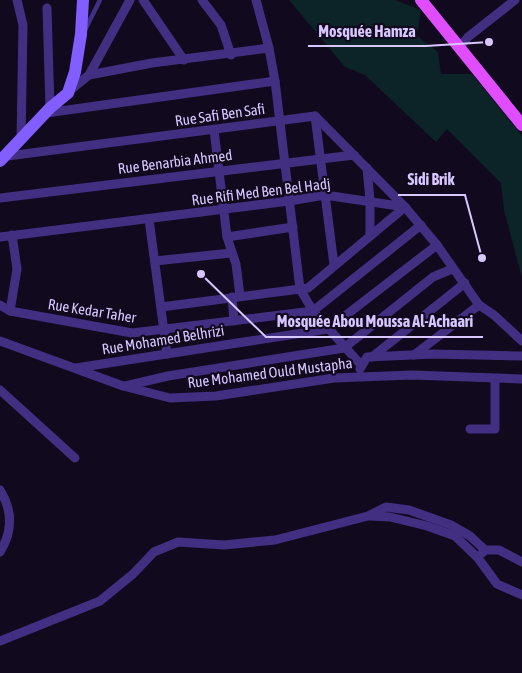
<svg xmlns="http://www.w3.org/2000/svg" width="522" height="673" viewBox="0 0 522 673" font-family="'Asap Condensed',sans-serif">
<style>
.green{fill:#0c2428}
.lines{fill:none;stroke-linecap:round;stroke-linejoin:round}
.lane{stroke:#432f82;stroke-width:4.5}
.street{stroke:#432f82;stroke-width:9}
.secondary{stroke:#825dff;stroke-width:12}
.primary{stroke:#e04dff;stroke-width:12}
.labels{text-anchor:middle;stroke-width:4.5;stroke-linejoin:round;paint-order:stroke}
.street-label{font-size:15px;fill:#d8c6ff;stroke:#11091e}
.leader{fill:none;stroke:#d8c6ff;stroke-width:2}
.callout-dot{fill:#d8c6ff;stroke:#11091e;stroke-width:2}
.callout-label{font-size:16px;text-anchor:middle;font-weight:bold;fill:#d8c6ff;stroke:#11091e;stroke-width:4.5;stroke-linejoin:round;paint-order:stroke}
</style>
<rect width="100%" height="100%" fill="#11091e"/>
<polygon class="green" points="289,0 395,0 421,10 417,36 438,52 441,74 472,74 522,136 522,278 504,210 501,183 447,129 436,142 365,75 345,67"/>
<g class="lines">
<polyline class="lane" points="85,30 100,0"/>
<g class="street">
<polyline points="17,0 23,25 21,140"/>
<polyline points="143,0 184,60"/>
<polyline points="202,0 221,25 231,55"/>
<polyline points="256,0 269,48 275,81 300,289 313,311 361,365"/>
<polyline points="47,8 50,108"/>
<polyline points="459,48 468,37 515,0"/>
<polyline points="89,75 152,63 269,48"/>
<polyline points="68,92 89,75 130,0"/>
<polyline points="46,113 275,81"/>
<polyline points="315,116 334,265"/>
<polyline points="214,130 227,237 236,264 240,296"/>
<polyline points="0,157 315,116 405,207 308,288 161,307"/>
<polyline points="367,168 370,200 370,236"/>
<polyline points="0,198 354,155"/>
<polyline points="149,219 167,354"/>
<polyline points="0,237 289,201 325,195 405,207 437,245 479,305 494,315 522,341"/>
<polyline points="227,237 293,227"/>
<polyline points="155,261 231,253"/>
<polyline points="232,297 234,321"/>
<polyline points="0,305 10,311 132,333 313,311 421,225"/>
<polyline points="10,311 17,269 12,235"/>
<polyline points="0,341 123,386 170,398 216,396 334,378 412,375 522,379"/>
<polyline points="414,355 479,305"/>
<polyline points="372,357 465,283"/>
<polyline points="76,368 328,329 437,245"/>
<polyline points="360,369 367,357 434,354 522,356"/>
<polyline points="125,386 168,376 344,348 433,277 452,269"/>
<polyline points="0,390 75,458"/>
<polyline points="470,429 495,429 495,380"/>
<path d="M0 490C13 511 13 531 0 552"/>
<polyline points="369,516 390,517 427,526 455,536 478,558 497,584 522,595"/>
<polyline points="482,553 485,550 499,550 522,562"/>
<polyline points="0,641 100,601 133,574 154,552 178,542 224,545 275,540 368,516 386,507 409,510 451,525 470,536 485,550"/>
</g>
<polyline class="secondary" points="0,161 50,108 68,93 75,72 81,34 83,0"/>
<polyline class="primary" points="421,0 522,125"/>
</g>
<g class="labels">
<g class="street-label">
<text transform="translate(220 115) rotate(-8)" y="5">Rue Safi Ben Safi</text>
<text transform="translate(175 162) rotate(-7)" y="5">Rue Benarbia Ahmed</text>
<text transform="translate(261 192) rotate(-7)" y="5">Rue Rifi Med Ben Bel Hadj</text>
<text transform="translate(92 311) rotate(9)" y="5">Rue Kedar Taher</text>
<text transform="translate(163 340) rotate(-9)" y="5">Rue Mohamed Belhrizi</text>
<text transform="translate(270 373) rotate(-7)" y="5">Rue Mohamed Ould Mustapha</text>
</g>
</g>
<path class="leader" d="M489 42L426 46H308M482 258L465 195H398M201 274L266 337H483"/>
<g class="callout-dot">
<circle cx="489" cy="42" r="5"/>
<circle cx="482" cy="258" r="5"/>
<circle cx="201" cy="274" r="5"/>
</g>
<g class="callout-label">
<text x="367" y="37">Mosquée Hamza</text>
<text x="431" y="185">Sidi Brik</text>
<text x="375" y="327">Mosquée Abou Moussa Al-Achaari</text>
</g>
</svg>
